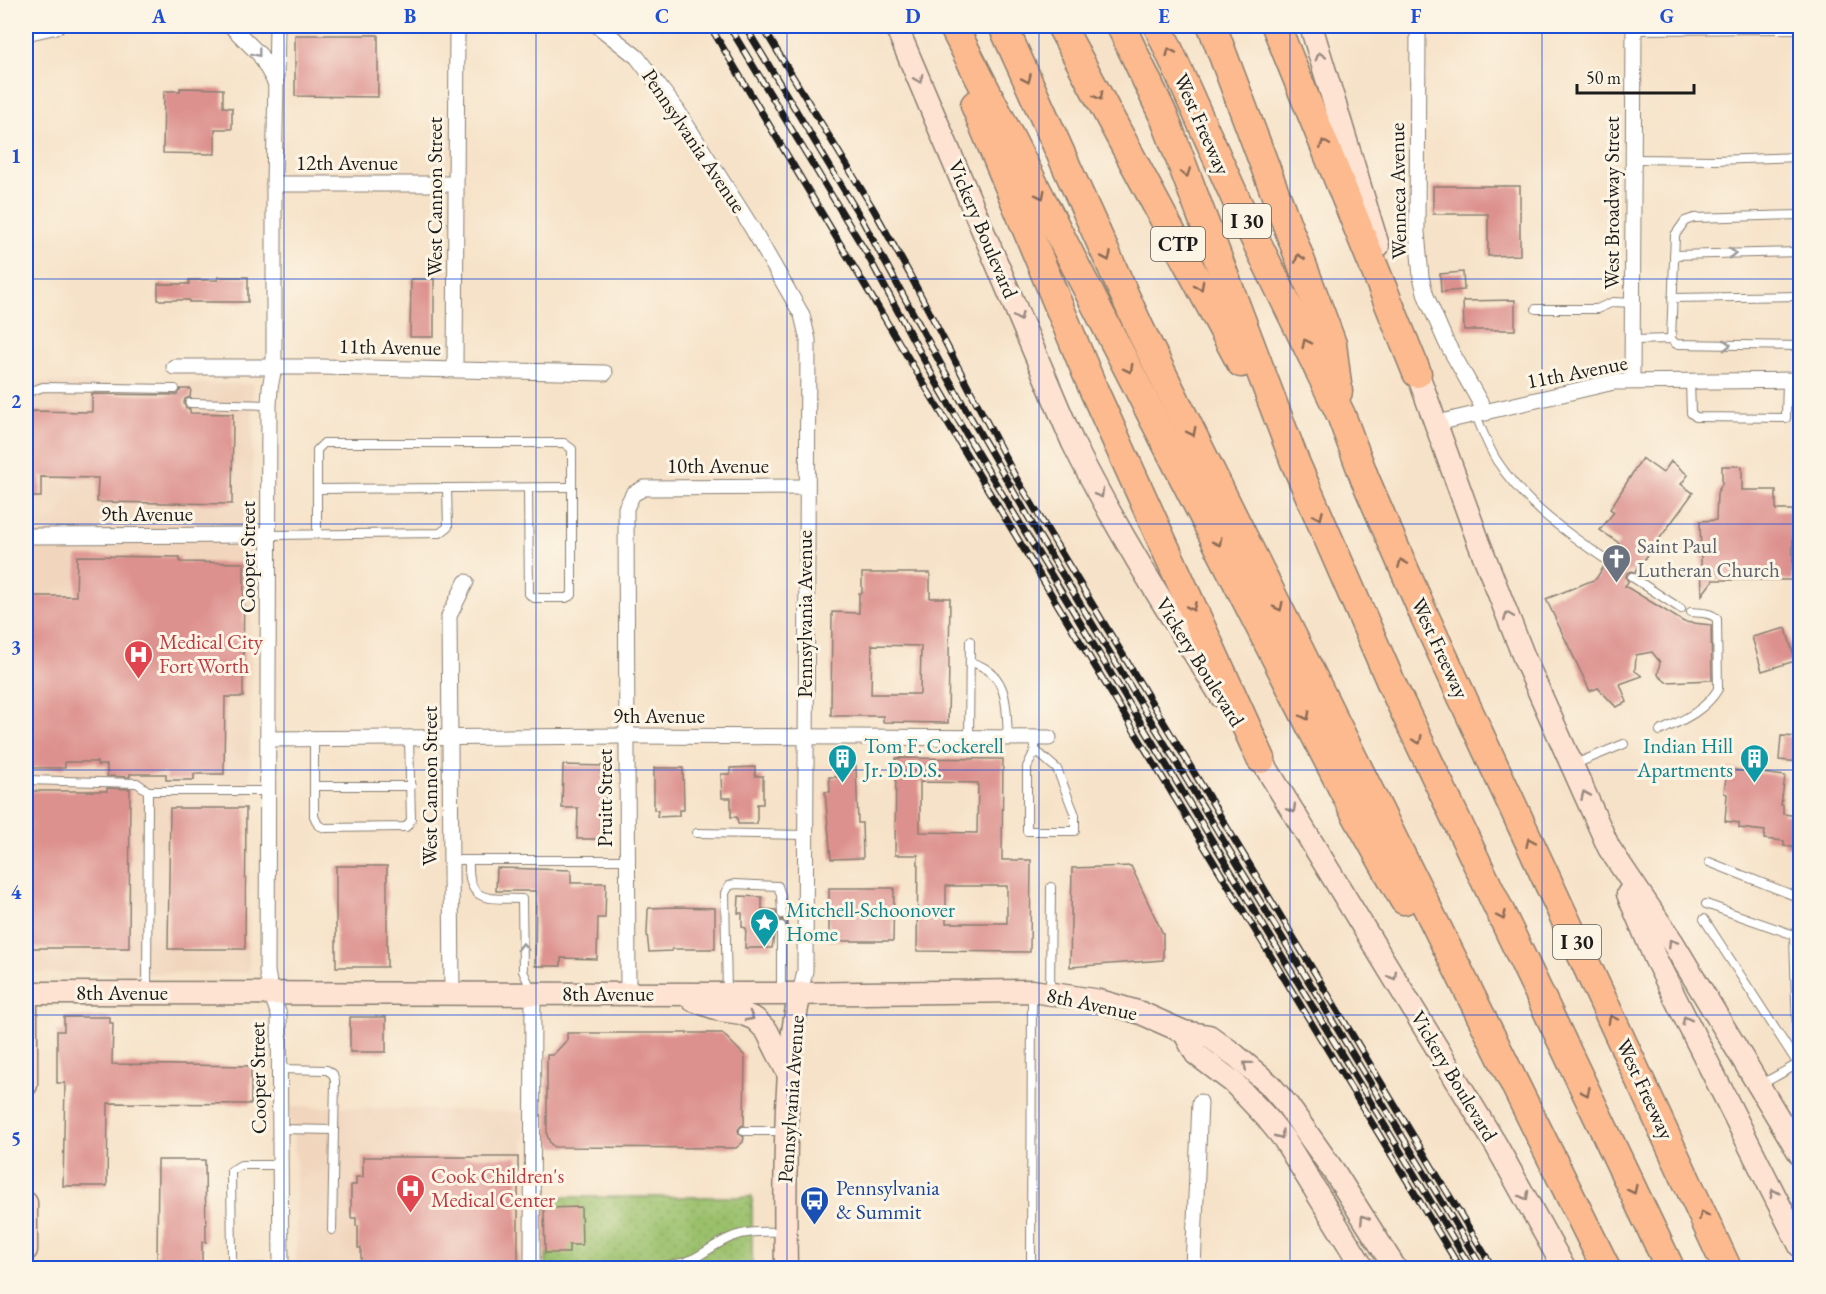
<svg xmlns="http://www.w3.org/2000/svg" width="1826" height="1294" viewBox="0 0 1826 1294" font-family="'EB Garamond',serif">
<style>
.built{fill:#f1d5bd}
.grass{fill:url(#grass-dots);stroke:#5b6e44;stroke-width:1.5}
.building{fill:#dd918e;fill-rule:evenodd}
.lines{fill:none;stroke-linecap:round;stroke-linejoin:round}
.lane-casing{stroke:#897f72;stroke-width:10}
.street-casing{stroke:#897f72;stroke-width:17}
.secondary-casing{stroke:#897f72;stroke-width:25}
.highway-casing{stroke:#897f72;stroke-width:31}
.lane{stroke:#fff;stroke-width:8}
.street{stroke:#fff;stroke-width:15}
.secondary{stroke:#fee3d2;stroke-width:22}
.highway{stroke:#fcba8e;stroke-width:28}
.rail-casing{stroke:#1c1c1c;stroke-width:7}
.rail{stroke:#fcf5e5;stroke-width:4.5;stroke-dasharray:14;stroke-linecap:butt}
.oneway{stroke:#8c6b55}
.oneway2{stroke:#999}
.oneway3{stroke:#988980}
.grid{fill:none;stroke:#1d4ed8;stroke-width:1.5;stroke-opacity:0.55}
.labels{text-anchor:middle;stroke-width:6;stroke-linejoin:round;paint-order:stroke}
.shield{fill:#fcf5e5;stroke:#5f5d58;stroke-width:1.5}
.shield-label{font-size:20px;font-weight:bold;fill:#1c1c1c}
.street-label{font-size:21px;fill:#1c1c1c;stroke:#fcf5e5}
.worship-label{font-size:21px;fill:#5b616d;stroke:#fcf5e5;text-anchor:start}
.health-label{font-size:21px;fill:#be3a42;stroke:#fcf5e5;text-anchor:start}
.culture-label{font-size:21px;fill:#0d838f;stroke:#fcf5e5;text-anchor:start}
.transit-label{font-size:21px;fill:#164399;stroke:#fcf5e5;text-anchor:start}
.neatline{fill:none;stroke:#1d4ed8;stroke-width:2}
.grid-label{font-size:20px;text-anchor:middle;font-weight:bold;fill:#1d4ed8}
</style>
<defs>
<pattern id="grass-dots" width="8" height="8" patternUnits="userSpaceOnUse" patternTransform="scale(1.5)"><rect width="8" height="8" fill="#9ac06b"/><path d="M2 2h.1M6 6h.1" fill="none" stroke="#84a45c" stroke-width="1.8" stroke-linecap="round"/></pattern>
</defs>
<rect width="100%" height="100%" fill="#fcf5e5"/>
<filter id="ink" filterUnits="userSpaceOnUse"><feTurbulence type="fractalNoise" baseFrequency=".0167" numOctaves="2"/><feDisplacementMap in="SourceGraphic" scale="12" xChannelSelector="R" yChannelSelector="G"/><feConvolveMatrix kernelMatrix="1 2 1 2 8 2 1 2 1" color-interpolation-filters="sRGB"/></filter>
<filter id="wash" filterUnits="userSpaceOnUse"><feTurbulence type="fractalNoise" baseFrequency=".008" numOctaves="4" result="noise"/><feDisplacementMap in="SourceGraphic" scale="24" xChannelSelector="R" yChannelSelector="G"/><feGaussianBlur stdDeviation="1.35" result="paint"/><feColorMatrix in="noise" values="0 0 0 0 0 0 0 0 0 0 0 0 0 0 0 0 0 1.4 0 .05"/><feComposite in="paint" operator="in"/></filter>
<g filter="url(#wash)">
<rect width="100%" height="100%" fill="#f6e2c8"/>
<g class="built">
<polygon points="26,382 253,384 249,973 26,973"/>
<polygon points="289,1106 524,1112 526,1268 296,1268 296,1159"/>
</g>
<rect class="grass" x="546" y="1197" width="206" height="71"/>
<g id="blocks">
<g class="building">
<polygon points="295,35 378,35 378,97 295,96"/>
<polygon points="180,88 223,89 223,107 232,108 232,129 215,129 215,154 163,153 164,91 180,91"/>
<polygon points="1433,186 1520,186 1520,255 1488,256 1488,214 1433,214"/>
<polygon points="1463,272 1464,290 1441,292 1440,274"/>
<polygon points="218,277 248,277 248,302 189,302 189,300 158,300 158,284 189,284 189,280 218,280"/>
<polygon points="411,279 434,279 434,337 410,337"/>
<polygon points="1515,300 1515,330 1464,330 1463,301"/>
<polygon points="181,389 191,389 190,397 185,399 184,403 186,408 190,409 190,413 233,414 232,504 97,502 98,478 41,477 41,497 26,497 26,411 92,412 92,394 175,395 178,394"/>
<polygon points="1642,458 1663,473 1671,461 1688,475 1681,484 1693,493 1635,572 1632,571 1627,573 1626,577 1628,582 1625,586 1684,622 1711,625 1712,680 1666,682 1658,675 1660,662 1652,652 1636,655 1635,671 1642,676 1620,684 1627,702 1616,707 1598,688 1590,691 1546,599 1596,579 1604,566 1608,567 1613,565 1614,561 1611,556 1619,543 1600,530 1614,512 1610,509"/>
<polygon points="1722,466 1742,466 1742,490 1776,490 1776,510 1793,510 1793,580 1713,580 1702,595 1700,521 1716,520 1717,493 1722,484"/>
<polygon points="77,556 180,557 180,562 244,563 243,697 225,697 224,774 194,774 194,780 166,780 166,774 130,774 130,777 107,776 107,765 97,765 97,762 65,762 65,768 26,768 26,596 76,596"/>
<path d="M862 573H930V598H950L948 723 883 722V716H831L832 612 859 613V593H862ZM872 645 921 646 920 694H871Z"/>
<polygon points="1786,628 1795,661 1762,671 1752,637"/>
<polygon points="1781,736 1800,737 1800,762 1779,760"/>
<path d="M896 758 1003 759 1002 860H1031L1030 952 917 951 918 855H895ZM920 782 978 783 977 833 920 832ZM946 886H1007V923H946Z"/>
<polygon points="563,765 606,766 605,839 577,839 578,808 562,808"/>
<polygon points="837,766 856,766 858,823 862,823 863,858 831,859 825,792 830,792 829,777 837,777"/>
<polygon points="755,767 755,776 763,776 763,804 757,804 757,824 738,824 737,817 731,817 731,798 722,798 721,774 730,774 730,768"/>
<polygon points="654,768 683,768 684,810 679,810 679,816 657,817 658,810 654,810"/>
<polygon points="1727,769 1785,776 1781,805 1783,805 1783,814 1800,816 1799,848 1784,846 1784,841 1764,839 1765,831 1739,828 1739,823 1725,821 1727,794 1724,793"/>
<polygon points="107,788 130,789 129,948 26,948 26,791 107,791"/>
<polygon points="170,808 246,808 245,949 168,949"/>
<rect x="336" y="866" width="51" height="101"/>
<polygon points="1131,866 1163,934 1163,960 1070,967 1072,868"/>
<polygon points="497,868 571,870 571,883 606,883 605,918 598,918 597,959 561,958 561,966 535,966 536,891 496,891"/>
<polygon points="829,888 894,888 893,941 829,941"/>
<polygon points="739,896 762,897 762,909 776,910 777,917 780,920 786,919 788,914 788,926 782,920 776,924 772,948 745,948 746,928 742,927 742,913 738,913"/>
<polygon points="675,907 715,908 715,949 672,949 672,951 649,952 647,933 648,910 649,908"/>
<polygon points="64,1017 110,1017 110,1023 113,1023 112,1064 251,1066 251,1104 108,1103 107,1186 63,1186 65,1083 57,1083 57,1031 64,1031"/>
<rect x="350" y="1017" width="36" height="35"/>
<polygon points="567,1033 722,1033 745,1056 744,1125 741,1126 738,1130 739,1134 744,1137 743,1142 736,1148 554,1147 550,1143 547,1135 547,1055 553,1055 567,1040"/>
<polygon points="363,1157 518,1157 518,1269 361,1269 361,1248 358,1248 358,1226 356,1226 356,1218 351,1218 351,1185 356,1185 356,1177 363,1177"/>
<polygon points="158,1160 205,1160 206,1242 202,1242 202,1263 157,1263"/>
<polygon points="581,1207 582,1245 569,1245 569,1253 545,1253 544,1208"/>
</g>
</g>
</g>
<g filter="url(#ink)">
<use href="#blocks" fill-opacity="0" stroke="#897f72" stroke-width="1.5"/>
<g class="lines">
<defs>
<g id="lane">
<polyline points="1634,30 1800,29"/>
<polyline points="1634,159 1715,160 1800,157"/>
<polyline points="1674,255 1800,252"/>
<polyline points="1672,298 1800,296"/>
<polyline points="1536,309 1597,309 1613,302 1633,303"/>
<polyline points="1671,339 1675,235 1685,221 1694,218 1800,215"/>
<polyline points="1633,340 1671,339 1676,344 1800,346"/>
<polyline points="1690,381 1691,413 1696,417 1786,418 1787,380"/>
<polyline points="26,393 43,387 175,389"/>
<polyline points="190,403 269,405"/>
<path d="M1476 415C1482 430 1488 447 1497 461 1526 505 1565 532 1608 561"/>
<polyline points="317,489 572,487"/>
<polyline points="317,534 317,450 324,443 564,443 572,449 572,595 566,598 534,598 529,594 528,489"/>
<polyline points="269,535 440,533 448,527 447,488"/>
<polyline points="1632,577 1681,609"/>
<path d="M970 662C1009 672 1006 705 1008 738"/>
<path d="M1660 731C1683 720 1705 711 1718 689L1717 619C1711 612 1700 613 1691 612"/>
<polyline points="969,738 970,641"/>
<polyline points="1035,738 1035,750 1027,767 1027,831 1075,831 1075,815 1057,769 1035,750"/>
<polyline points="314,739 314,816 318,825 325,828 406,827 411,820 409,738"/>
<polyline points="1575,764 1624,744"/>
<polyline points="26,780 137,783 148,791 268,791"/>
<polyline points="314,786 411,786"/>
<polyline points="697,833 805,835"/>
<polyline points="452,860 627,860"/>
<path d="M469 860C467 904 487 898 522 899L523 971 531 989"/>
<polyline points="1709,862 1800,898"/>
<polyline points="1706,904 1794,935 1798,1064"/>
<polyline points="1704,919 1798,1064"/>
<polyline points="147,990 148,791"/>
<polyline points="781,990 781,926"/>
<polyline points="1050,992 1051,887"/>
<polyline points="727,993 725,893 729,886 735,884 778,886 781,895 782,914"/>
<polyline points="279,1069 327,1070 333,1074 335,1081 332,1230"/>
<polyline points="1760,1085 1798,1064"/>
<polyline points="280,1129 334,1130"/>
<polyline points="744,1131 785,1131"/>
<polyline points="280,1165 241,1165 231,1171 232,1260 235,1268 280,1267"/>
<path d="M668 1265C697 1264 708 1246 732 1237 748 1230 767 1232 784 1232"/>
<polyline points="1031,1268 1032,993"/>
</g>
<g id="street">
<polyline points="231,26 260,55 275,82"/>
<polyline points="277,26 274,184 274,367 270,388 269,405 267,972 271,993 279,1015 281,1268"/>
<polyline points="598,26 637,57 677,110 752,228 802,315 808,340 805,971 800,994"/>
<polyline points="1418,26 1417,232 1421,277 1426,296 1446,342 1486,413"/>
<polyline points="26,33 57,26"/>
<polyline points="274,184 455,184"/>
<polyline points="174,367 320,367 605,373"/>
<polyline points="455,369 457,26"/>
<polyline points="1632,380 1634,26"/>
<polyline points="1437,423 1614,382 1800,380"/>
<polyline points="26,536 269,535"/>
<polyline points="268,739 626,736 1049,738"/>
<polyline points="452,994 449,616 466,582"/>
<polyline points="628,994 626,508 633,494 644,488 806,487"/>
<polyline points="532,1268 533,994"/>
<polyline points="1193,1268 1200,1102"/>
</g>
<g id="secondary">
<path d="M896 26 1073 443C1117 531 1169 613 1221 696"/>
<polyline points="1311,26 1378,246"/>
<polyline points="1412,358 1479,543 1525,660 1609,848 1673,943 1800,1154"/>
<polyline points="1253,746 1496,1145 1564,1268"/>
<polyline points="1628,894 1655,958 1800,1246"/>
<polyline points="26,993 781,994 1032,991 1100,1001 1141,1013 1184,1032 1209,1036 1235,1055 1269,1084 1288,1106 1335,1173 1395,1268"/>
<polyline points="693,1000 721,1010 741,1013 755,1019 767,1031 789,1075"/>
<polyline points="1184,1032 1196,1054 1233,1082 1267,1118 1284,1139 1363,1268"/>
<polyline points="26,1085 26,993"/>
<polyline points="26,1203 26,1250"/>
<path d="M786 1268C785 1215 785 1161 787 1108 789 1070 791 1031 800 994"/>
</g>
<g id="highway">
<polyline points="953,26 1353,809 1404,900"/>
<polyline points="1003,26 1140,329 1606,1268"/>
<polyline points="1061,26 1241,363"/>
<polyline points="1121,26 1165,119 1295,462 1393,687 1670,1268"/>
<polyline points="1158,26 1238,204 1341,415 1365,479 1425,617 1727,1268"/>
<polyline points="1212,26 1332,344 1338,392"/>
<polyline points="1276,26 1417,373"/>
<polyline points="975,105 1095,393 1261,759"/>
</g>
</defs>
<use href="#lane" class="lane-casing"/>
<use href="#street" class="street-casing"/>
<use href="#secondary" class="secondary-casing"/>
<use href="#highway" class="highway-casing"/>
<use href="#lane" class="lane"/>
<use href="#street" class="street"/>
<use href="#secondary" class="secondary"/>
<use href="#highway" class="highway"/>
<defs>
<g id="rail">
<polyline points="710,26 928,391 1460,1268"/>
<polyline points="729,26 867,254 936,382 978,454 1471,1268"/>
<polyline points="745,26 861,218 956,392 1041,539 1482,1268"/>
<polyline points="762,26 874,210 909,273 1015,476 1493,1268"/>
</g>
</defs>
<use href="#rail" class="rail-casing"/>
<use href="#rail" class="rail"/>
</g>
<defs><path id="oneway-chevron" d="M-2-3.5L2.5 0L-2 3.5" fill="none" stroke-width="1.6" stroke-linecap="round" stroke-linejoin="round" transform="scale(1.5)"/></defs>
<g class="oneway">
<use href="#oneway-chevron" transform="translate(1170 52) rotate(-114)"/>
<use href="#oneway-chevron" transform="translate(1027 79) rotate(66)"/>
<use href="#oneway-chevron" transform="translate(1099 96) rotate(62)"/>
<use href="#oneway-chevron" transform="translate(1324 144) rotate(-112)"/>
<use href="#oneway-chevron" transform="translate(1186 173) rotate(69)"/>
<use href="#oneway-chevron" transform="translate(1041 195) rotate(63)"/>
<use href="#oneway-chevron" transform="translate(1107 257) rotate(66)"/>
<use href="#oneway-chevron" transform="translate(1299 258) rotate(-110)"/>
<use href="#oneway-chevron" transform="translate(1200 286) rotate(62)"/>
<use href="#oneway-chevron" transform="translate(1306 343) rotate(-116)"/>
<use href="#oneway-chevron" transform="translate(1129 369) rotate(63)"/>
<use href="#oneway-chevron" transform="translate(1192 432) rotate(63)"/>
<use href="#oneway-chevron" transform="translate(1319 516) rotate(66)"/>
<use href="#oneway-chevron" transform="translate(1218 542) rotate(63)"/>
<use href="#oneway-chevron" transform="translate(1402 563) rotate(-113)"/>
<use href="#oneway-chevron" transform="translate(1192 607) rotate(66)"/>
<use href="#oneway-chevron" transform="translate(1279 607) rotate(64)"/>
<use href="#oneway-chevron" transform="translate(1306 716) rotate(63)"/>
<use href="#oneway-chevron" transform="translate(1418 740) rotate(65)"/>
<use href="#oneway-chevron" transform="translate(1530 842) rotate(-115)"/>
<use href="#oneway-chevron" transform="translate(1502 916) rotate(65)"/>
<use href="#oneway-chevron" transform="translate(1612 1019) rotate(-115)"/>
<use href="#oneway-chevron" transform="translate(1586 1092) rotate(65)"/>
<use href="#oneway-chevron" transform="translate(1633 1190) rotate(64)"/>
<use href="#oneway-chevron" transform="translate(1703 1215) rotate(-114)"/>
</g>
<g class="oneway2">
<use href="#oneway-chevron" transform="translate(257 53) rotate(52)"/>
<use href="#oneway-chevron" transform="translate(1732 253) rotate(-1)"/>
<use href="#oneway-chevron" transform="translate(1727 345) rotate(1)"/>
<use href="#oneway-chevron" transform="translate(523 947) rotate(-91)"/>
</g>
<g class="oneway3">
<use href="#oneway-chevron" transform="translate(1320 56) rotate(-106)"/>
<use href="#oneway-chevron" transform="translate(919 79) rotate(67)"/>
<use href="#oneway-chevron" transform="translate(1019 317) rotate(67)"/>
<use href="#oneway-chevron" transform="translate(1100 494) rotate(60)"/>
<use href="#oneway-chevron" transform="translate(1508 616) rotate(-112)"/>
<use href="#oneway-chevron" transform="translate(1585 795) rotate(-114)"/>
<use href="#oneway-chevron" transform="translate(1292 809) rotate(59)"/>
<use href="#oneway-chevron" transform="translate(1672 943) rotate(-123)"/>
<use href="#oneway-chevron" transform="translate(1393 976) rotate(59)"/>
<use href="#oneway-chevron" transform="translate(750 1017) rotate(28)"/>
<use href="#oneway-chevron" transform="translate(1686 1020) rotate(-117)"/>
<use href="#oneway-chevron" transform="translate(1247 1065) rotate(-140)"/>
<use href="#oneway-chevron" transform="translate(1280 1135) rotate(53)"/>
<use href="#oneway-chevron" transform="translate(1774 1193) rotate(-117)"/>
<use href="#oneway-chevron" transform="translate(1525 1196) rotate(61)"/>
<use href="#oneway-chevron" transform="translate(1364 1219) rotate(-122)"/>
</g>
</g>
<path class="grid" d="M284 26V1268M536 26V1268M787 26V1268M1039 26V1268M1290 26V1268M1542 26V1268M26 279H1800M26 524H1800M26 770H1800M26 1015H1800"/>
<defs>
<symbol id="church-pin" viewBox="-11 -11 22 30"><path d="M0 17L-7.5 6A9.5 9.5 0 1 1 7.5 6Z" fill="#6b7280" stroke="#fcf5e5"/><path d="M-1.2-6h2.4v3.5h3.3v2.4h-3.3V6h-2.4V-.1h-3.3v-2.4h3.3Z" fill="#fff"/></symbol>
<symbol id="hospital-pin" viewBox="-11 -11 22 30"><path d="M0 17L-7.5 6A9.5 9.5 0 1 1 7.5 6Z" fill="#e0444e" stroke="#fcf5e5"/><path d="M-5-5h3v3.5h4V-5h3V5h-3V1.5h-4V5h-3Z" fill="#fff"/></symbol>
<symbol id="building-pin" viewBox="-11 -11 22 30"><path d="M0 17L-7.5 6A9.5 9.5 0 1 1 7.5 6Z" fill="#0f9aa8" stroke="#fcf5e5"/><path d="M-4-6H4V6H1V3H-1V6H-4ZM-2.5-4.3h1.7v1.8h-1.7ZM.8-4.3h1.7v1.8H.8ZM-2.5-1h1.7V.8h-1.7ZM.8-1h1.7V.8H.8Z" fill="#fff"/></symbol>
<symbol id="sight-pin" viewBox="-11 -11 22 30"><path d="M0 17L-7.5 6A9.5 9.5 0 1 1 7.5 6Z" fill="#0f9aa8" stroke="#fcf5e5"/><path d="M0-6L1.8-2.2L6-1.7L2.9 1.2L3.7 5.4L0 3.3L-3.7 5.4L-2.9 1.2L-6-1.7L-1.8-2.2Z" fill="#fff"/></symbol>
<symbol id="bus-pin" viewBox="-11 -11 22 30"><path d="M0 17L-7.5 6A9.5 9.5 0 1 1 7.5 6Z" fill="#1a4fb4" stroke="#fcf5e5"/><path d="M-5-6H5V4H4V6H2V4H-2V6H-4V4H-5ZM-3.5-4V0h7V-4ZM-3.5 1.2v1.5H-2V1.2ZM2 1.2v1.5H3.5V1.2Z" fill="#fff"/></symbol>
</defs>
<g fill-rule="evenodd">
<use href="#church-pin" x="1600" y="542" width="33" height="45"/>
<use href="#hospital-pin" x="122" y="638" width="33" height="45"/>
<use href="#building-pin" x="826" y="742" width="33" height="45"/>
<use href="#building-pin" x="1738" y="742" width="33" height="45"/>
<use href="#sight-pin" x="748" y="906" width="33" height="45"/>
<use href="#hospital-pin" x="394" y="1172" width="33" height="45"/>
<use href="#bus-pin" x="798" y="1184" width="33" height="45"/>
</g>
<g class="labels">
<g class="shield">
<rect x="1223" y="204" width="48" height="34" rx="4.5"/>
<rect x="1151" y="227" width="54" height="34" rx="4.5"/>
<rect x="1553" y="925" width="48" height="34" rx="4.5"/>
</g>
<g class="shield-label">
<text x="1247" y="228">I 30</text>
<text x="1178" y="251">CTP</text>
<text x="1577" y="949">I 30</text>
</g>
<g class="street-label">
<text transform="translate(1202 124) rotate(66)" y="7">West Freeway</text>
<text transform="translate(694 141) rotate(56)" y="7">Pennsylvania Avenue</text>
<text x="347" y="170">12th Avenue</text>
<text transform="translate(1398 191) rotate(-91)" y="7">Wenneca Avenue</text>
<text transform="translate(435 197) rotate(-90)" y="7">West Cannon Street</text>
<text transform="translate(1612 203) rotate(-90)" y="7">West Broadway Street</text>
<text transform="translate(983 229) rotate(67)" y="7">Vickery Boulevard</text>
<text transform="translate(390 347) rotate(1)" y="7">11th Avenue</text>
<text transform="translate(1577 372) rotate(-11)" y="7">11th Avenue</text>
<text x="718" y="473">10th Avenue</text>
<text x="147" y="521">9th Avenue</text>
<text transform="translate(248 557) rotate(-90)" y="7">Cooper Street</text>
<text transform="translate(805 614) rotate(-90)" y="7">Pennsylvania Avenue</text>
<text transform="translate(1440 648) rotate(65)" y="7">West Freeway</text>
<text transform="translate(1200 662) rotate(58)" y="7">Vickery Boulevard</text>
<text x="659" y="723">9th Avenue</text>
<text transform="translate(430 786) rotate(-90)" y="7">West Cannon Street</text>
<text transform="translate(605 798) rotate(-90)" y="7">Pruitt Street</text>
<text x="122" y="1000">8th Avenue</text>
<text x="608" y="1001">8th Avenue</text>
<text transform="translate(1092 1004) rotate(12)" y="7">8th Avenue</text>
<text transform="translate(1454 1076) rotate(59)" y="7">Vickery Boulevard</text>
<text transform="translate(258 1078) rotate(-91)" y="7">Cooper Street</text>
<text transform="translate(1645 1089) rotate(65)" y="7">West Freeway</text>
<text transform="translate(791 1099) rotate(-86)" y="7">Pennsylvania Avenue</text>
</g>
<g class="worship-label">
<text x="1637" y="553">Saint Paul<tspan x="1637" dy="24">Lutheran Church</tspan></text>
</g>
<g class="health-label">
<text x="159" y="649">Medical City<tspan x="159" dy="24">Fort Worth</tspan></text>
<text x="431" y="1183">Cook Children's<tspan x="431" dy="24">Medical Center</tspan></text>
</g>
<g class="culture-label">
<text x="864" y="753">Tom F. Cockerell<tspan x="864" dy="24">Jr. D.D.S.</tspan></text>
<text x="1733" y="753" text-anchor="end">Indian Hill<tspan x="1733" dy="24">Apartments</tspan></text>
<text x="786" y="917">Mitchell-Schoonover<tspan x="786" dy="24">Home</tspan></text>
</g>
<g class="transit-label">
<text x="836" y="1195">Pennsylvania<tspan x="836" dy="24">&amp; Summit</tspan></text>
</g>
</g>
<rect width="1826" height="1294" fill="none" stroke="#fcf5e5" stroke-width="66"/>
<path d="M1577 84v9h117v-9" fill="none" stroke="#1c1c1c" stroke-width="3"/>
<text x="1586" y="84" font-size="18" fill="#1c1c1c" stroke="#fcf5e5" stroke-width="4.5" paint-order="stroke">50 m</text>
<rect x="33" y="33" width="1760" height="1228" class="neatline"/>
<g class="grid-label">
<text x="159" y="23">A</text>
<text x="410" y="23">B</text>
<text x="662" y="23">C</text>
<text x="913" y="23">D</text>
<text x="1164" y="23">E</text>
<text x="1416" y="23">F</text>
<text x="1667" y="23">G</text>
<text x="16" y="163">1</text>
<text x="16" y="408">2</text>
<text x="16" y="654">3</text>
<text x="16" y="899">4</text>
<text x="16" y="1145">5</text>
</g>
</svg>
